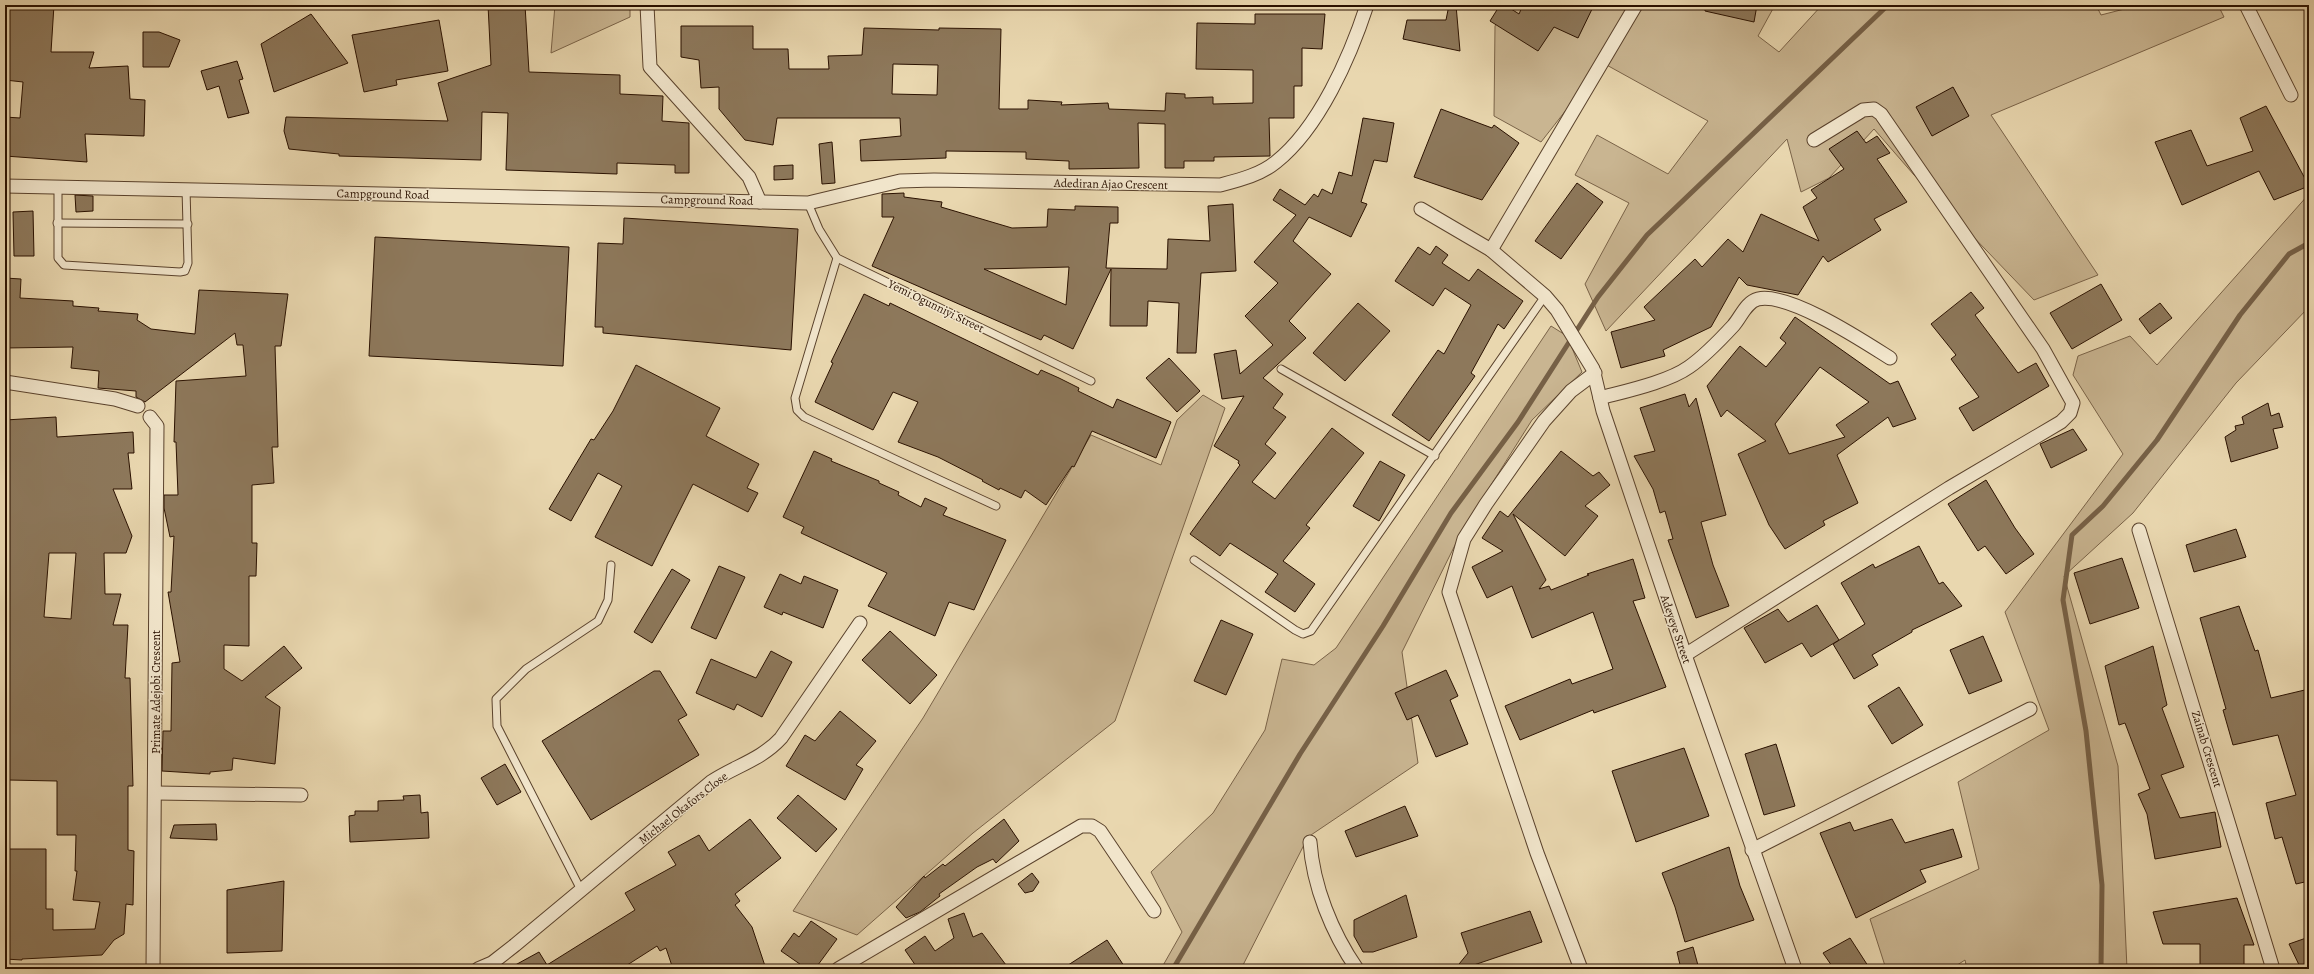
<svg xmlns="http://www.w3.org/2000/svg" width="2314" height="974" viewBox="0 0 2314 974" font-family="Alegreya,serif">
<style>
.green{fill:#c9b591;stroke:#7a6348}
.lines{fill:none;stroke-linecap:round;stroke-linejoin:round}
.stream{stroke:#766046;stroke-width:5}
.building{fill:#8d785b;stroke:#2a1100;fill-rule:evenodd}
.lane-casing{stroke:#5a422c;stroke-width:9}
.street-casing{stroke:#5a422c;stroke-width:15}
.lane{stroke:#f1e5cb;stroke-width:7}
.street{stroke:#f1e5cb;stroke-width:13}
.labels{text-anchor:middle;stroke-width:3;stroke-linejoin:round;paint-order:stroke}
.street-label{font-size:12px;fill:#2a1100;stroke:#f1e5cb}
</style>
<rect width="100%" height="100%" fill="#e9d7af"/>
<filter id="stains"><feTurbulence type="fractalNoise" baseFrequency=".005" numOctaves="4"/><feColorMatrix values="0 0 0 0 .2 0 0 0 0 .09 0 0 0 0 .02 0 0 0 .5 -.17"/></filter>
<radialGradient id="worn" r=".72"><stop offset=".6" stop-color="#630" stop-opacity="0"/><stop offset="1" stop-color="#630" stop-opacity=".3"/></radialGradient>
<g class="green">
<polygon points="555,5 630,5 630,17 551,53"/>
<polygon points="1507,5 1775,5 1758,36 1779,52 1822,5 2096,5 2101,15 2140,5 2218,5 2224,17 1991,115 2098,275 2034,300 1914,175 1874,129 1829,178 1801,192 1787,139 1606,331 1585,284 1629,203 1575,175 1597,135 1668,174 1708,121 1603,63 1541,142 1494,116 1495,26"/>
<polygon points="2309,194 2309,307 2236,383 2133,513 2064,576 2118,766 2127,969 1967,969 1965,960 1951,969 1886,969 1870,919 1979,869 1958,782 2049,730 2005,612 2123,454 2073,375 2078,356 2130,336 2157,365"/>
<polygon points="1551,326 1567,336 1582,372 1532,420 1462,531 1402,652 1418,763 1308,837 1241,969 1161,969 1182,932 1151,872 1213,813 1265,730 1282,659 1314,665 1336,648"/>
<polygon points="1203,395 1225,408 1115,721 973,833 857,935 793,911 923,718 1091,435 1161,465 1177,420"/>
</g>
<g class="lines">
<g class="stream">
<polyline points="1173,969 1300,754 1383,626 1451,513 1518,422 1598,297 1647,235 1888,5"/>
<polyline points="2101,969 2102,885 2086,731 2063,600 2072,535 2103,506 2157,440 2240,315 2289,254 2309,243"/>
</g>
</g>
<g class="building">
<polygon points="5,5 54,5 51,52 94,52 89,68 128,66 130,99 145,100 144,136 85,134 87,162 5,156 5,117 20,118 23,82 5,80"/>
<polygon points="488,5 525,5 529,72 620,75 620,94 663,96 662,121 689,123 689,173 675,173 675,165 617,163 617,174 506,170 508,113 482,112 481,160 339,156 339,154 289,149 284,131 286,117 448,121 438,83 491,65"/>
<polygon points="1449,5 1456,5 1460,51 1403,39 1407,20 1446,20"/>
<polygon points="1500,5 1505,5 1519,14 1523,5 1594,5 1578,38 1554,27 1538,51 1490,21"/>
<polygon points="1705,5 1757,5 1754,22 1705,11"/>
<polygon points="311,14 348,63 274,92 261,44"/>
<path d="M1255 14H1325L1322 49 1302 48V86H1294V118H1269L1270 156 1214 157V161H1184V168H1165V124L1138 123 1139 168 1069 169V161L1026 159V152L946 151V158L861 161 860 140 901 136 900 118H777L773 145 745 140 719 109V87L701 88 699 60 681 57V26H753V49H788L789 69H829L828 56 862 55 864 28 939 30V28L1001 29 999 109H1028V100L1062 102 1061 105 1108 103 1109 109 1165 111 1166 93 1185 94V98L1213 97V104L1253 103V70L1196 69 1197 23 1255 24ZM893 64 938 65 937 95 892 94Z"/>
<polygon points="439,20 448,71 396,80 397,85 364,92 352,35"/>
<polygon points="143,32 159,32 180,40 169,67 143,67"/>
<polygon points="237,61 243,79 239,80 249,113 228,118 219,86 207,90 201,71"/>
<polygon points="1953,87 1969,116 1932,136 1916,107"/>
<polygon points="2266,106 2309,186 2274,200 2259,171 2182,205 2155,142 2191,130 2207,166 2253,151 2240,118"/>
<polygon points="1441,109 1492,128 1494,125 1519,143 1482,200 1414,177"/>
<polygon points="1363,118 1394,123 1387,162 1374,160 1361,202 1367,204 1351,237 1309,217 1293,241 1331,274 1289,321 1306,338 1263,378 1283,394 1273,408 1286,417 1265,444 1276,453 1252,482 1275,499 1332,428 1364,453 1306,525 1310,528 1283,561 1315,584 1295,612 1265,592 1278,574 1230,543 1220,556 1190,534 1240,465 1238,463 1239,461 1214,446 1244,396 1222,399 1214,354 1236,350 1240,374 1273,345 1245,316 1278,283 1254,262 1296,215 1273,200 1280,189 1305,205 1314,194 1318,197 1322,189 1332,194 1339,172 1352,176"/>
<polygon points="1857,131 1866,143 1877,136 1890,153 1877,159 1907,202 1874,219 1881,230 1828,262 1823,256 1798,295 1747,285 1739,277 1711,327 1663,350 1665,356 1621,368 1611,332 1655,320 1644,307 1695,259 1702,267 1728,239 1743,252 1761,214 1819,241 1803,207 1817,198 1811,190 1844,169 1829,149"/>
<polygon points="832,142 835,183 822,184 819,144"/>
<polygon points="793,165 793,179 774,180 774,166"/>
<polygon points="1577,183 1603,202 1561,259 1535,241"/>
<path d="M904 193V197L942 202 941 207 1012 228 1047 227 1048 209 1075 210V206L1118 207V223H1110L1106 268 1167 269 1168 239 1210 241 1208 206 1233 204 1236 271 1201 273 1196 353H1177L1179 303 1148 301 1147 326H1110L1111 269 1073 349 1044 335 1041 340 872 266 894 217H882V194ZM1069 267 1066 305 984 269Z"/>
<polygon points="75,195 93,196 93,211 76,212"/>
<polygon points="33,211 34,256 14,256 13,212"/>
<polygon points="624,218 798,229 791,350 603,333 603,327 595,327 598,243 623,244"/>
<polygon points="375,237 569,247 563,366 369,356"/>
<polygon points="1436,246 1448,255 1442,263 1469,281 1478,269 1523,301 1504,329 1498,324 1471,373 1475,376 1429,441 1392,415 1438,350 1444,354 1471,305 1445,288 1433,306 1395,281 1418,247 1430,255"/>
<polygon points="5,278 21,279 20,298 73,301 73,306 99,308 98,311 138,314 137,320 151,329 195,334 199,290 288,294 281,346 275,346 278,447 272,447 274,483 252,485 252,543 257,543 256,576 249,576 249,646 224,645 224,669 242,681 284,646 302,668 265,697 280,707 275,764 233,758 232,770 210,772 210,774 162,771 163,731 171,731 172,663 180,662 168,592 171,592 174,536 170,537 164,508 164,495 178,495 176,442 174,442 176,381 246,376 243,345 237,345 235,333 145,402 136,397 136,391 98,388 99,371 71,368 73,347 5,348"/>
<polygon points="2101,284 2122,320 2072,349 2050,313"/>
<polygon points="1971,292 1984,308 1975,315 2018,373 2036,363 2049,386 1973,431 1959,408 1979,397 1951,359 1956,355 1931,324"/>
<polygon points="864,294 889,306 890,303 1038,375 1041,370 1059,378 1079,388 1078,391 1113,408 1117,399 1171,422 1156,458 1092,431 1074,467 1072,466 1046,505 1025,490 1021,498 1000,488 999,490 982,481 983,480 938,457 898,442 918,402 893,392 873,430 815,402 833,363 831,362"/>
<polygon points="1358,303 1390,331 1345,381 1313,353"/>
<polygon points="2160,303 2172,318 2150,334 2139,319"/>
<path d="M1795 317 1890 384 1898 381 1916 419 1893 427 1888 417 1837 455 1858 503 1823 521 1825 525 1785 549 1769 525 1738 454 1766 441 1727 410 1721 417 1707 386 1740 346 1766 367 1786 343 1780 338ZM1820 367 1869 402 1836 425 1845 437 1789 454 1775 424Z"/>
<polygon points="1169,358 1200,391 1177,412 1146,378"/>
<polygon points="636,365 720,408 706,436 759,464 747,488 758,493 748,512 693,484 652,566 595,537 622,486 598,473 571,521 549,509 591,439 594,440 613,411"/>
<polygon points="1685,394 1689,407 1696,398 1726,515 1701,522 1713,565 1729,606 1696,618 1668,540 1673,539 1665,511 1660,513 1653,489 1634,456 1655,451 1640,408"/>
<polygon points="2268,403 2271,416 2279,413 2283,427 2273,429 2278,448 2231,462 2225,437 2236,430 2235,426 2244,424 2242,417"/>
<path d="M56 417 57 437 133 432 134 453H128L132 489H113L132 536 126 553H104L105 594H121L113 625H128L125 678H130L133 786H128V850L134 851 133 905 126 904 124 934 114 940 102 955 22 959V960L5 959V849H46V909H53V930L95 929 100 902 73 900 77 871H75L76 835H57V781L8 780 7 724H5V420ZM49 553H76L71 619 44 617Z"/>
<polygon points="2073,429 2087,450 2051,468 2040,444"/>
<polygon points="814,451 832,459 831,461 879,481 879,483 899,492 898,495 921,507 925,498 947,508 943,515 1006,540 974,610 949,602 935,636 868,606 887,573 801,533 804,527 783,517"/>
<polygon points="1561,451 1593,476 1599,472 1610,485 1585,506 1598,516 1565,556 1513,514 1546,580 1539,589 1549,586 1551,590 1589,575 1587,574 1633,559 1645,598 1633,601 1666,687 1594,713 1593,710 1520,740 1505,706 1570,679 1572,684 1613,669 1593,612 1532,638 1512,586 1487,598 1472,567 1503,551 1482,538 1500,511 1508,517"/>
<polygon points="1380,461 1405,475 1379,521 1353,506"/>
<polygon points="1986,480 2015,528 2034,554 2006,574 1985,546 1978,551 1948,504"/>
<polygon points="2236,529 2246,557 2194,572 2186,545"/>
<polygon points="1919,546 1939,584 1943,582 1962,606 1912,630 1912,632 1872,655 1878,665 1854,679 1833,644 1865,624 1841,583 1873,564 1875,568"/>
<polygon points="2122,558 2139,608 2090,624 2074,573"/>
<polygon points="719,566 745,577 716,639 691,628"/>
<polygon points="672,569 690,580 652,643 634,632"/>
<polygon points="780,574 801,584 804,576 838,590 823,628 783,612 782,615 764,607"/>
<polygon points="1817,605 1839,640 1811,657 1802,643 1765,663 1744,628 1778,609 1788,622"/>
<polygon points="2239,606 2255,651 2258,650 2271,698 2309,689 2309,728 2305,728 2309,741 2309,881 2296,884 2282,837 2275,839 2266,803 2296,795 2278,735 2233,745 2223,710 2226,709 2200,618"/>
<polygon points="1221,620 1253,634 1226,695 1194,681"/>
<polygon points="890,631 937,675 910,704 862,660"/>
<polygon points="1983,636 2002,681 1969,694 1950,650"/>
<polygon points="2153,646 2167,705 2162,708 2184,767 2161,775 2180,818 2215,812 2221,847 2155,859 2147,814 2138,794 2150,789 2125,723 2119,725 2105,666"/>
<polygon points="771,651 792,662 762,717 737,704 734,710 696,693 711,659 756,678"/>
<polygon points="1446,670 1458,696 1450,700 1468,744 1436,757 1418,715 1407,720 1395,693"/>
<polygon points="654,671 660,671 687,715 678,720 699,755 591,820 542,741"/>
<polygon points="1899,687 1923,725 1892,744 1868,706"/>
<polygon points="840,711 876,741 856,765 863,769 845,800 786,766 805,735 815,741"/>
<polygon points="1776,744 1795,806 1764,815 1745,754"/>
<polygon points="1684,748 1709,816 1636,842 1612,771"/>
<polygon points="505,764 521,792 497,805 481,778"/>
<polygon points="420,795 421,813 428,812 429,838 350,842 349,816 355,815 355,811 378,811 378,801 404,800 403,796"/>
<polygon points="798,795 837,829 816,852 777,818"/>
<polygon points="1405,806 1418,836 1356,857 1345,831"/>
<polygon points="750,819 781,858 735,894 740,901 735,905 752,927 766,969 673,969 666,948 660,951 657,946 621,969 508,969 539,952 547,965 635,910 625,893 676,865 668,852 699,835 709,851"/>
<polygon points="1004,819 1019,841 996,863 993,859 977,867 939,894 940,896 920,912 906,918 896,907 924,876 925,878 943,864 945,866"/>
<polygon points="1892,819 1905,843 1953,829 1962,857 1920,870 1926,882 1856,918 1820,833 1850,822 1854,831"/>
<polygon points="216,824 217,840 170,838 174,825"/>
<polygon points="1729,847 1740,886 1754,920 1685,942 1675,907 1662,873"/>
<polygon points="1032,873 1039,882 1033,891 1025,893 1018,884"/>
<polygon points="284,881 282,951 227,953 227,890"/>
<polygon points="1406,895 1417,937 1373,952 1363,952 1354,936 1354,920"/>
<polygon points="2237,898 2254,945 2244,945 2244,969 2200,969 2200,944 2163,944 2153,912"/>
<polygon points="1530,911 1542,942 1462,969 1455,969 1468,953 1461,933"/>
<polygon points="964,913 973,937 982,933 1009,969 918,969 905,950 925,936 935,951 954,938 948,919"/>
<polygon points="811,921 837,939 815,969 807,969 781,951 794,933 799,937"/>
<polygon points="2309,937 2309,969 2301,969 2289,944"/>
<polygon points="1850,938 1870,969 1834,969 1823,953"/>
<polygon points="1107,940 1126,969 1062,969"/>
<polygon points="1693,947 1699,969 1681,969 1677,952"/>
</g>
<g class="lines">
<defs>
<g id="lane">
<polyline points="58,186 58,258 64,265 180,272 185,271 188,263 186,189"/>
<polyline points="808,203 819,229 837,258 1091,381"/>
<polyline points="57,223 188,224"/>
<polyline points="837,258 795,398 797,410 804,417 996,506"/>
<polyline points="1281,369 1435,456"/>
<polyline points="1194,560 1295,630 1303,634 1311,631 1545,296"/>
<polyline points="581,890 497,726 496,699 526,669 598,621 608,600 611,565"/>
</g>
<g id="street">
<polyline points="647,5 650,67 749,177 760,202"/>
<polyline points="2246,5 2291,95"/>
<path d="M5 186 808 203 900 181 934 180 1220 185C1239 180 1260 175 1276 162 1319 128 1350 57 1367 5"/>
<polyline points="1421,209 1491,250 1545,296 1557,310 1593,369 1603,411 1685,655 1795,969"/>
<polyline points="1491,250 1636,5"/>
<polyline points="5,382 115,399 138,406"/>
<path d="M1600 398C1626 391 1668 382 1689 367 1705 356 1720 340 1733 326 1741 317 1746 302 1758 299 1789 292 1863 341 1890 358"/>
<polyline points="150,417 157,426 153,969"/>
<polyline points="2139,530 2273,969"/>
<polyline points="1685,655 1949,488 2061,422 2070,413 2073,403 2043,349 1881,114 1874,109 1863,110 1814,140"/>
<polyline points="156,793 301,795"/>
<path d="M1310 842C1313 886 1332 933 1357 969"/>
<polyline points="1752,850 2030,709"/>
<path d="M478 969 492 963 515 945 711 782C735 766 761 760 781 738L860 623"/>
<polyline points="838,969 1081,826 1092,826 1100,831 1154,911"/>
<polyline points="1581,969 1537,853 1449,592 1464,539 1486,504 1544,421 1571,391 1595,373"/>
</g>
</defs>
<use href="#lane" class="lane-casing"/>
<use href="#street" class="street-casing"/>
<use href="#lane" class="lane"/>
<use href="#street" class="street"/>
</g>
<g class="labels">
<g class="street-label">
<text transform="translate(1111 184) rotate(1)" y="4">Adediran Ajao Crescent</text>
<text transform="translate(383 194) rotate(1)" y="4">Campground Road</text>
<text transform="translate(707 200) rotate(1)" y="4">Campground Road</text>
<text transform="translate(936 306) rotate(26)" y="4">Yemi Ogunniyi Street</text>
<text transform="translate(1676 629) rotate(71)" y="4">Adeyeye Street</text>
<text transform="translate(156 692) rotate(-90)" y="4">Primate Adejobi Crescent</text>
<text transform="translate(2207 749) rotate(73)" y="4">Zainab Crescent</text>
<text transform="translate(683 808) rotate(-38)" y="4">Michael Okafors Close</text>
</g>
</g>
<rect width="2314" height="974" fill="none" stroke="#e9d7af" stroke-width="20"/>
<rect x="6" y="6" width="2302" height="962" fill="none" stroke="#2a1100" stroke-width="2"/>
<rect x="10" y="10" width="2294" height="954" fill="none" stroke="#2a1100"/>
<rect width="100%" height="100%" filter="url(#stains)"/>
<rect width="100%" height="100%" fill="url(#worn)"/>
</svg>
